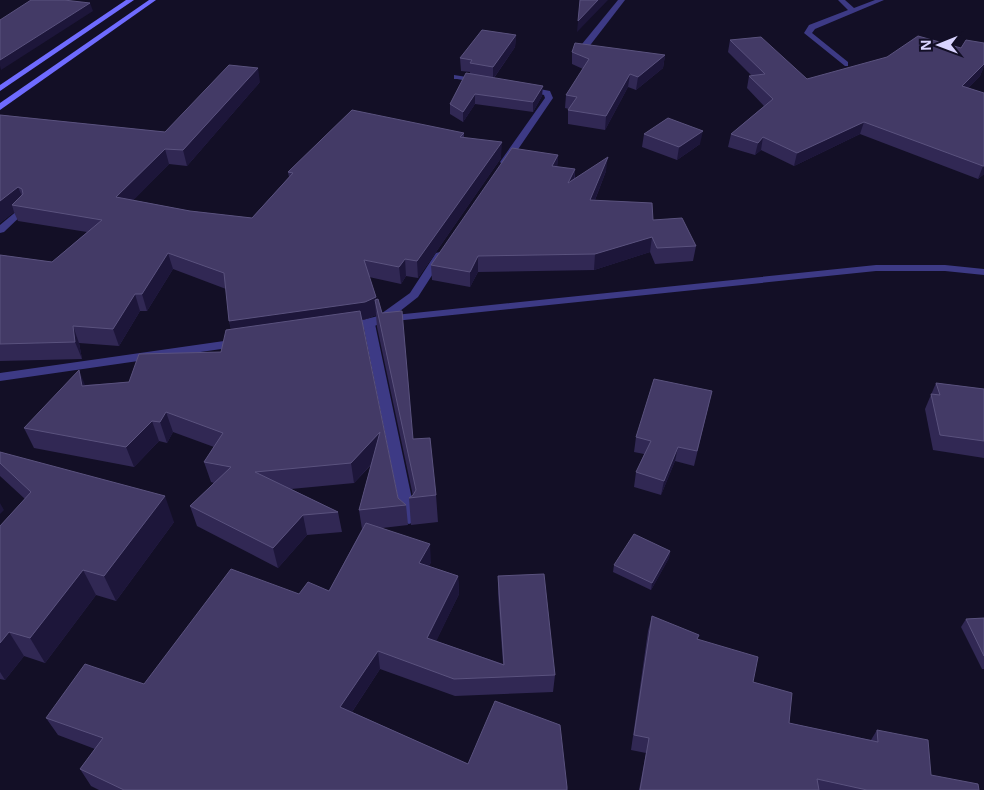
<svg xmlns="http://www.w3.org/2000/svg" width="984" height="790" viewBox="0 0 984 790" font-family="'Noto Sans',sans-serif">
<style>
.lines{fill:none;stroke-linecap:round;stroke-linejoin:round}
.service{fill:#3d3a85;fill-rule:evenodd}
.minor{fill:#3d3a85;fill-rule:evenodd}
.secondary{fill:#6f6bff;fill-rule:evenodd}
.wall{fill:#312854}
.shaded-wall{fill:#1d163a}
.building{fill:#433a66;stroke:#5a527e}
</style>
<rect width="100%" height="100%" fill="#130f26"/>
<g class="lines">
<polygon class="service" points="369,320 375,324 416,518 414,522 409,524 404,522 402,518 363,324"/>
<g class="minor">
<polygon points="618,0 625,0 588,48 582,48 582,44"/>
<polygon points="838,0 845,0 854,8 875,0 884,0 815,29 812,33 848,62 848,66 845,66 804,33 809,25 848,10"/>
<polygon points="454,75 480,79 484,81 480,83 457,79 454,79"/>
<polygon points="524,86 550,91 553,98 508,164 502,164 500,162 545,98 544,95 524,90"/>
<polygon points="24,205 27,206 27,210 4,232 0,233 0,225"/>
<polygon points="440,252 445,255 418,297 395,315 876,265 945,265 984,269 984,275 945,271 876,271 385,322 369,328 343,331 341,328 343,325 378,316 410,293 436,253"/>
<polygon points="238,339 244,343 242,346 0,381 0,373"/>
</g>
<g class="secondary">
<polygon points="126,0 134,0 0,91 0,85"/>
<polygon points="149,0 156,0 0,110 0,103"/>
</g>
</g>
<g class="wall">
<polygon points="516,35 515,47 494,78 542,96 533,112 475,104 463,122 450,114 450,104 470,73 470,72 461,71 460,58"/>
<polygon points="730,40 807,79 961,48 984,43 984,66 980,76 968,88 984,93 984,174 978,179 860,134 794,166 761,150 755,155 728,147 731,134 764,106 747,88 749,76 752,76 728,52"/>
<polygon points="572,52 665,55 663,68 636,90 628,87 605,130 568,124 568,110 569,109 565,108 566,95 583,69 572,64"/>
<polygon points="260,82 187,166 169,164 133,200 190,211 252,218 289,177 288,172 464,133 464,138 501,158 418,278 406,276 401,284 369,277 376,297 413,439 436,495 438,522 411,525 409,498 413,496 377,327 376,315 366,319 362,320 398,498 406,505 408,525 382,528 431,562 429,566 458,576 459,594 436,641 503,664 498,594 498,576 555,675 553,692 455,696 380,669 352,712 468,764 567,787 567,790 99,790 91,786 80,769 95,749 58,735 46,718 144,684 299,594 329,591 362,529 359,510 371,465 354,483 291,489 338,512 342,532 307,535 278,568 197,526 190,506 214,483 211,482 204,462 214,447 173,432 167,443 159,441 134,467 34,448 24,428 85,385 129,382 221,352 231,329 229,321 226,289 173,269 147,311 140,311 119,346 79,343 82,359 0,361 0,255 52,262 87,232 18,221 14,212 0,223 0,115 165,132"/>
<polygon points="644,134 700,144 677,160 642,147"/>
<polygon points="558,155 557,167 575,169 575,178 606,171 595,200 653,220 696,246 693,261 655,264 650,252 594,270 478,272 470,287 432,280 431,265"/>
<polygon points="936,383 984,389 984,458 933,450 925,409"/>
<polygon points="712,391 694,466 675,461 661,495 634,487 636,472 644,454 634,452 636,437"/>
<polygon points="0,452 174,522 116,601 96,595 45,663 24,656 5,680 0,679 0,526 25,499 0,476"/>
<polygon points="670,551 669,558 651,590 613,572 614,565"/>
<polygon points="652,616 697,639 753,682 789,723 871,740 877,730 931,775 979,790 639,790 646,753 631,750 648,631"/>
<polygon points="984,618 984,669 982,669 961,627 966,619"/>
</g>
<g class="shaded-wall">
<polygon points="598,0 608,0 577,32 578,21"/>
<polygon points="90,3 93,11 1,70 0,66 0,60"/>
<polygon points="516,35 515,47 493,79 493,67"/>
<polygon points="665,55 663,68 636,90 638,77"/>
<polygon points="984,64 984,66 980,76 957,99 962,86"/>
<polygon points="258,68 260,82 187,166 183,150"/>
<polygon points="630,74 628,87 605,130 606,116"/>
<polygon points="543,86 542,96 533,112 533,102"/>
<polygon points="475,94 475,104 463,122 463,112"/>
<polygon points="864,122 860,134 794,166 797,153"/>
<polygon points="703,131 700,144 677,160 679,147"/>
<polygon points="763,137 761,150 755,155 758,143"/>
<polygon points="502,142 501,158 418,278 417,261"/>
<polygon points="165,149 169,164 121,213 116,197"/>
<polygon points="558,155 557,170 552,166"/>
<polygon points="608,157 606,171 589,215 590,200"/>
<polygon points="983,166 984,166 984,174 978,179"/>
<polygon points="575,169 574,184 568,183"/>
<polygon points="18,187 25,203 12,205 14,212 0,223 0,201"/>
<polygon points="652,237 650,252 594,270 595,254"/>
<polygon points="168,253 173,269 147,311 142,294"/>
<polygon points="478,256 478,272 470,287 470,272"/>
<polygon points="405,259 406,276 401,284 399,267"/>
<polygon points="135,294 140,311 119,346 113,329"/>
<polygon points="376,297 377,312 375,300 376,315 366,319 233,338 229,321"/>
<polygon points="73,326 79,343 82,359 75,342"/>
<polygon points="79,370 87,390 82,386"/>
<polygon points="166,412 173,432 167,443 160,422"/>
<polygon points="152,421 159,441 134,467 126,447"/>
<polygon points="380,432 382,452 354,483 351,463"/>
<polygon points="678,447 675,461 661,495 664,481"/>
<polygon points="165,496 174,522 116,601 104,576"/>
<polygon points="0,503 4,510 0,514"/>
<polygon points="303,515 307,535 278,568 273,548"/>
<polygon points="430,544 431,562 420,582 419,563"/>
<polygon points="670,551 669,558 651,590 652,583"/>
<polygon points="83,570 96,595 45,663 30,638"/>
<polygon points="458,576 459,594 429,656 427,638"/>
<polygon points="9,632 24,656 5,680 0,672 0,643"/>
<polygon points="378,651 380,669 344,724 340,707"/>
</g>
<g class="building">
<polygon points="31,0 64,0 90,3 0,60 0,20"/>
<polygon points="580,0 598,0 578,21"/>
<polygon points="482,30 516,35 493,67 470,63 472,60 460,58"/>
<polygon points="918,36 961,48 966,40 984,43 984,64 962,86 984,93 984,166 983,166 864,122 797,153 763,137 758,143 731,134 773,99 749,76 765,74 730,40 761,37 807,79 887,57"/>
<polygon points="575,43 665,55 638,77 630,74 606,116 568,110 577,97 566,95 589,59 572,52"/>
<polygon points="229,65 258,68 183,150 165,149 116,197 190,211 252,218 293,173 288,172 352,110 464,133 460,137 502,142 417,261 405,259 399,267 364,260 376,297 365,302 229,321 224,273 168,253 142,294 135,294 113,329 73,326 75,342 0,344 0,255 52,262 102,220 12,205 23,194 22,189 18,187 0,201 0,115 165,132"/>
<polygon points="466,73 543,86 533,102 475,94 463,112 450,104"/>
<polygon points="668,118 703,131 679,147 644,134"/>
<polygon points="512,148 558,155 552,166 575,169 568,183 608,157 590,200 652,203 653,220 682,218 696,246 657,248 652,237 595,254 478,256 470,272 431,265"/>
<polygon points="378,299 382,313 402,311 413,439 430,438 436,495 409,498 413,495 416,490 375,300"/>
<polygon points="360,311 398,498 406,505 359,510 380,432 351,463 255,472 338,512 303,515 273,548 190,506 231,467 204,462 223,433 166,412 160,422 152,421 126,447 24,428 79,370 82,386 129,382 139,354 221,352 226,330"/>
<polygon points="654,379 712,391 697,451 678,447 664,481 636,472 651,441 636,437"/>
<polygon points="936,383 984,389 984,441 940,435 931,394 940,395"/>
<polygon points="0,452 165,496 104,576 83,570 30,638 9,632 0,643 0,526 31,492 0,463"/>
<polygon points="366,523 430,544 419,563 458,576 427,638 504,665 498,576 544,574 555,675 454,679 378,651 340,707 468,764 495,701 560,725 567,787 567,790 124,790 80,769 103,738 46,718 85,664 144,684 231,569 299,594 308,582 329,591"/>
<polygon points="634,534 670,551 652,583 614,565"/>
<polygon points="652,616 699,635 697,639 758,657 753,682 792,693 789,723 878,742 877,730 928,740 931,775 978,784 979,790 867,790 817,779 819,790 640,790 649,738 634,735"/>
<polygon points="984,618 984,656 966,619"/>
</g>
<g transform="translate(939 45) rotate(269)" stroke="#130f26" stroke-width="4" paint-order="stroke">
<path d="M0-4L9 19L0 12L-9 19Z" fill="#d9d4ff"/>
<text y="-8" font-size="14" font-weight="bold" text-anchor="middle" fill="#d9d4ff">N</text>
</g>
</svg>
